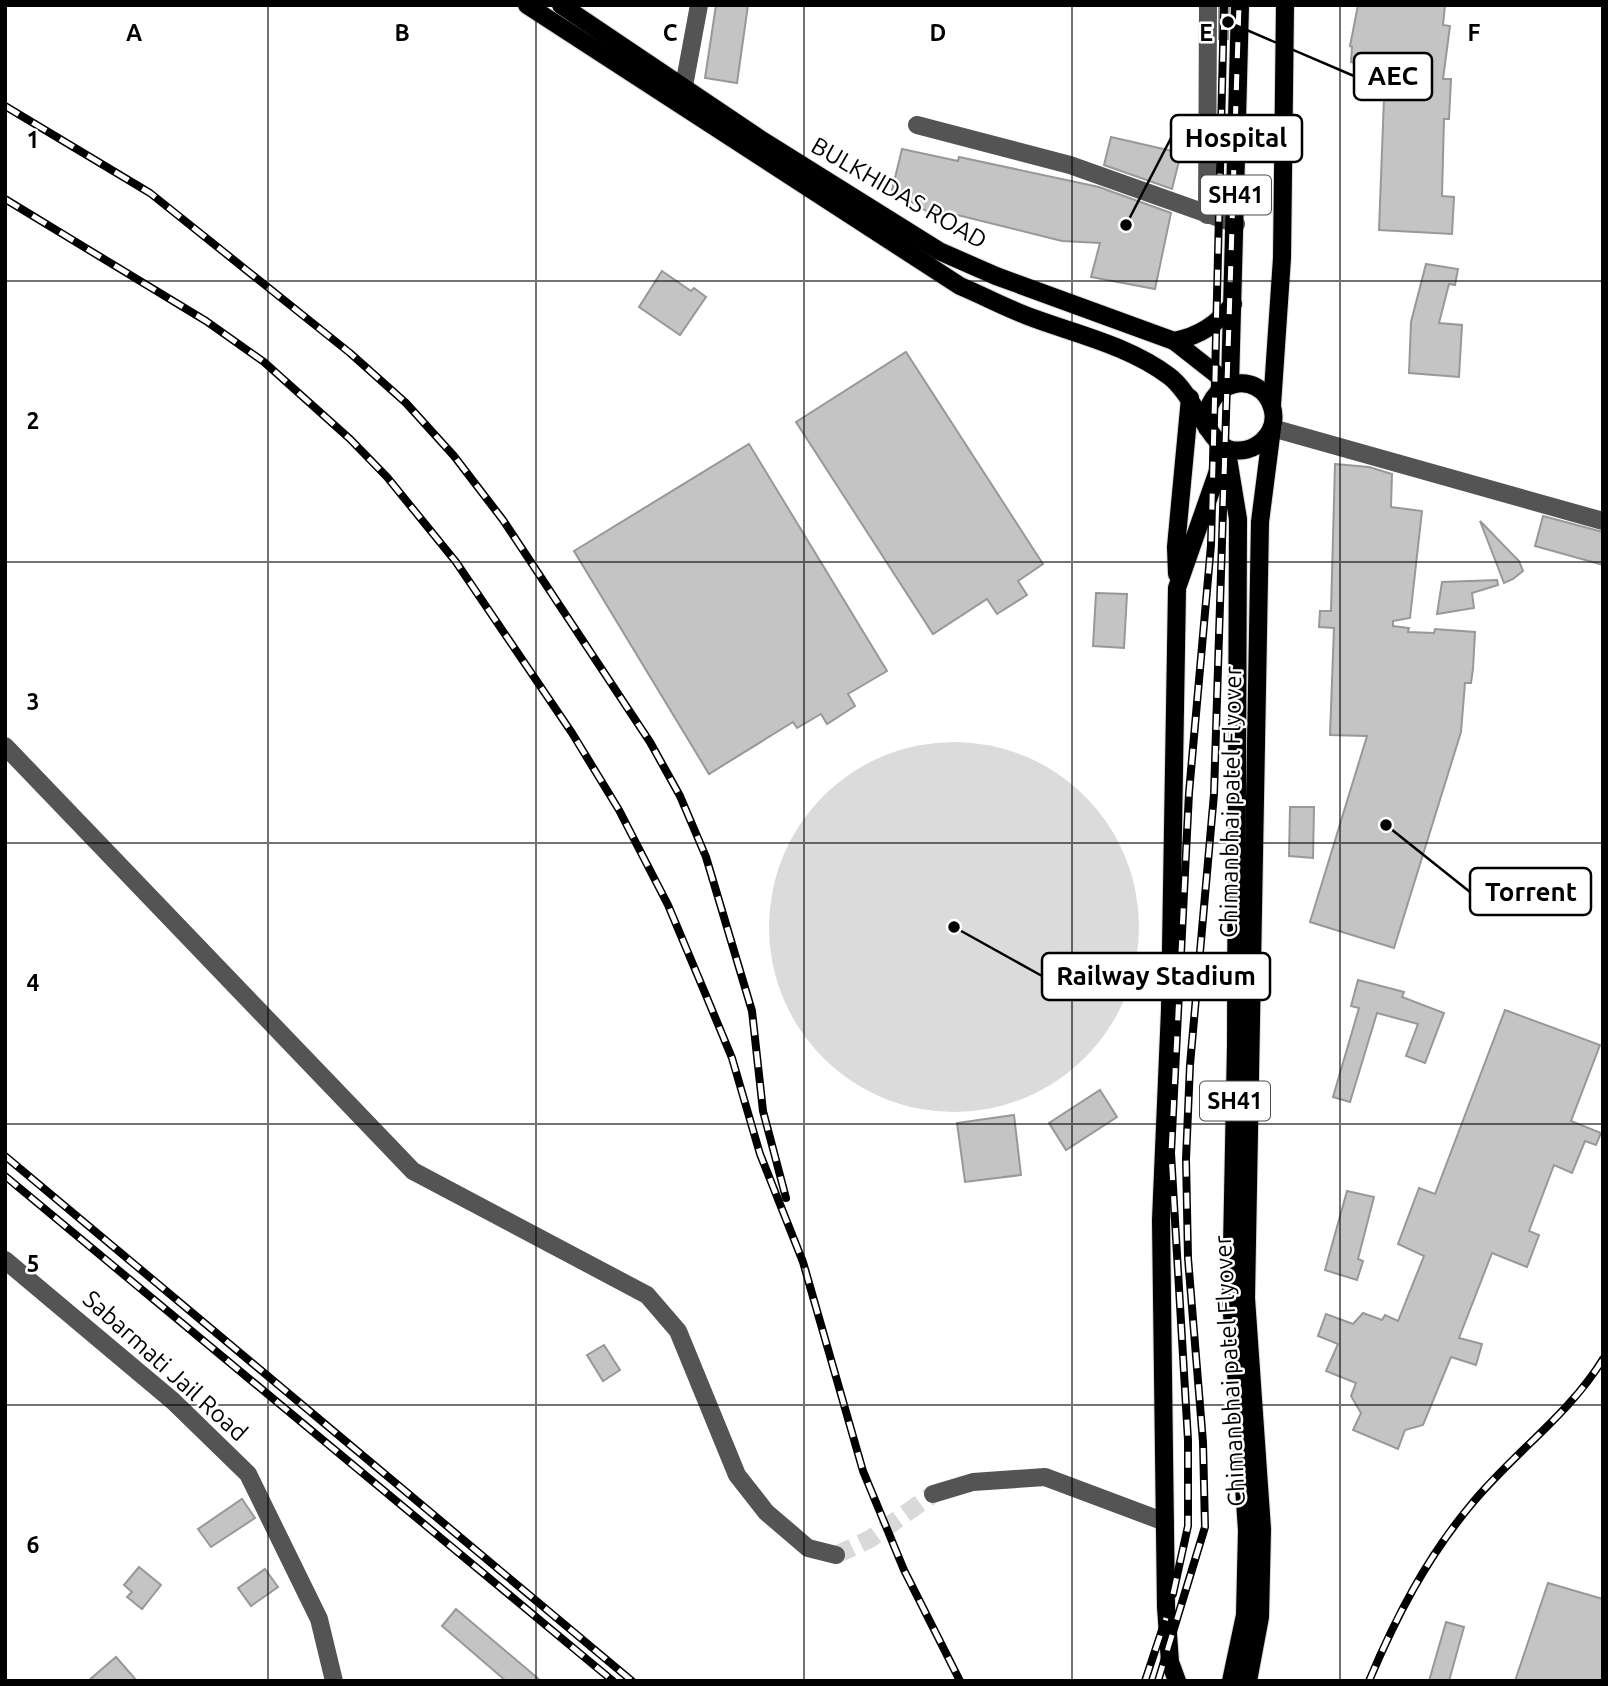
<svg xmlns="http://www.w3.org/2000/svg" width="1608" height="1686" viewBox="0 0 1608 1686" font-family="Ubuntu,sans-serif">
<style>
.green{fill:#dbdbdb}
.building{fill:#c4c4c4;stroke:#989898;stroke-width:2}
.lines{fill:none;stroke-linecap:round;stroke-linejoin:round}
.minor-tunnel{stroke:#d9d9d9;stroke-width:18;stroke-dasharray:18 9;stroke-linecap:butt}
.major-casing{stroke:#dbdbdb;stroke-width:20}
.minor{stroke:#545454;stroke-width:18}
.major{stroke:#000;stroke-width:18}
.rail-casing{stroke:#000;stroke-width:8}
.rail{stroke:#fff;stroke-width:5;stroke-dasharray:16;stroke-linecap:butt}
.grid{fill:none;stroke:#000;stroke-width:2;stroke-opacity:0.55}
.labels{text-anchor:middle;stroke-width:5;stroke-linejoin:round;paint-order:stroke}
.shield{fill:#fff;stroke:#4c4c4c;stroke-width:2}
.shield-label{font-size:23px;font-weight:bold;fill:#000}
.street-label{font-size:24px;fill:#000;stroke:#fff}
.grid-label{font-size:23px;text-anchor:middle;font-weight:bold;fill:#000;stroke:#fff;stroke-width:5;stroke-linejoin:round;paint-order:stroke}
.leader{fill:none;stroke:#000;stroke-width:2.5}
.callout-dot{fill:#000;stroke:#fff;stroke-width:2.5}
.callout{fill:#fff;stroke:#000;stroke-width:2.5}
.callout-label{font-size:26px;text-anchor:middle;font-weight:bold;fill:#000}
</style>
<rect width="100%" height="100%" fill="#fff"/>
<circle class="green" cx="954" cy="927" r="185"/>
<g class="building">
<polygon points="716,5 748,5 737,83 705,78"/>
<polygon points="1219,5 1229,5 1228,39 1219,39"/>
<polygon points="1358,5 1445,5 1443,25 1450,26 1443,79 1451,79 1449,119 1444,119 1442,196 1454,197 1452,234 1379,230 1385,72 1351,62 1352,47 1350,46"/>
<polygon points="1111,137 1181,153 1172,189 1104,165"/>
<polygon points="902,149 958,161 959,157 1099,187 1171,213 1155,289 1091,277 1100,243 1062,241 929,208 928,212 892,190"/>
<polygon points="1426,264 1458,269 1455,285 1449,284 1439,323 1462,325 1459,377 1409,373 1411,322"/>
<polygon points="662,271 691,291 694,288 706,297 680,335 639,307"/>
<polygon points="906,352 1043,564 1018,581 1027,595 997,614 987,599 933,634 796,422"/>
<polygon points="749,444 887,671 848,694 855,706 827,724 821,714 797,728 793,722 709,774 574,551"/>
<polygon points="1335,464 1369,467 1392,474 1391,507 1422,511 1410,618 1393,621 1393,626 1409,628 1408,632 1434,633 1435,629 1475,632 1473,669 1471,683 1465,683 1461,732 1394,948 1310,922 1367,736 1330,735 1334,628 1319,627 1320,611 1331,611"/>
<polygon points="1543,516 1603,532 1603,565 1535,546"/>
<polygon points="1480,521 1519,561 1523,571 1513,579 1504,583"/>
<polygon points="1497,580 1498,585 1472,593 1474,608 1437,614 1442,582"/>
<polygon points="1096,593 1127,594 1124,648 1093,646"/>
<polygon points="1290,807 1314,807 1313,858 1289,856"/>
<polygon points="1358,980 1404,992 1402,997 1444,1013 1425,1063 1406,1056 1418,1024 1377,1013 1350,1102 1333,1097 1359,1008 1351,1006"/>
<polygon points="1505,1010 1600,1045 1571,1121 1601,1133 1596,1145 1585,1141 1572,1173 1554,1165 1529,1231 1539,1235 1527,1267 1492,1253 1459,1338 1482,1344 1476,1365 1451,1357 1423,1425 1405,1430 1398,1449 1353,1430 1361,1413 1351,1396 1356,1383 1326,1371 1338,1344 1318,1336 1326,1314 1353,1324 1363,1313 1382,1320 1385,1315 1398,1321 1424,1256 1398,1244 1419,1188 1435,1194"/>
<polygon points="1100,1090 1117,1117 1066,1150 1049,1123"/>
<polygon points="1014,1115 1021,1175 965,1182 957,1123"/>
<polygon points="1347,1191 1374,1197 1358,1259 1363,1261 1357,1280 1325,1270"/>
<polygon points="604,1345 620,1370 603,1381 587,1355"/>
<polygon points="242,1499 255,1518 211,1547 198,1529"/>
<polygon points="139,1567 161,1585 142,1609 127,1597 132,1592 124,1585"/>
<polygon points="265,1569 278,1587 251,1606 238,1588"/>
<polygon points="1548,1583 1603,1599 1603,1681 1515,1681"/>
<polygon points="456,1609 541,1681 506,1681 442,1626"/>
<polygon points="1446,1622 1464,1627 1449,1681 1429,1681"/>
<polygon points="116,1657 137,1681 88,1681"/>
</g>
<g class="lines">
<polyline class="minor-tunnel" points="836,1555 870,1539 933,1494"/>
<defs>
<g id="major">
<path d="M527 5 960 286C984 296 1008 309 1033 318 1079 335 1129 346 1169 376 1192 393 1209 442 1228 449 1254 457 1280 433 1272 407 1260 368 1202 379 1207 428"/>
<polyline points="561,5 763,141 939,251 996,276 1174,341 1230,385"/>
<path d="M1174 341C1200 336 1217 324 1233 304"/>
<polyline points="1230,385 1240,5"/>
<polyline points="1272,405 1282,258 1285,5"/>
<polyline points="1227,452 1238,519 1236,1045 1231,1299 1247,1530 1245,1615 1231,1681"/>
<polyline points="1177,574 1176,547 1190,398"/>
<polyline points="1177,1681 1170,1662 1166,1607 1161,1220 1170,1010 1177,588 1226,448"/>
<polyline points="1248,1681 1260,1617 1262,1529 1246,1298 1260,522 1272,428"/>
</g>
</defs>
<use href="#major" class="major-casing"/>
<g class="minor">
<polyline points="681,102 699,5"/>
<polyline points="917,125 1070,165 1236,224"/>
<polyline points="1207,215 1208,5"/>
<polyline points="1272,428 1603,521"/>
<polyline points="5,746 413,1171 647,1295 678,1331 737,1475 766,1512 808,1548 836,1555"/>
<polyline points="5,1260 173,1401 248,1474 319,1619 334,1681"/>
<polyline points="933,1494 973,1482 1045,1477 1165,1522"/>
</g>
<use href="#major" class="major"/>
<defs>
<g id="rail">
<polyline points="5,106 150,193 350,353 406,403 454,456 503,520 650,742 680,796 706,857 752,1011 763,1111 786,1198"/>
<polyline points="5,199 206,321 264,362 350,439 387,477 456,562 572,733 619,810 668,905 705,993 732,1058 760,1154 803,1262 863,1471 904,1570 960,1681"/>
<polyline points="5,1156 632,1681"/>
<polyline points="5,1176 613,1681"/>
<polyline points="1173,1594 1188,1526 1188,1440 1171,1153 1189,793 1211,545 1224,5"/>
<polyline points="1145,1681 1166,1618"/>
<polyline points="1158,1681 1205,1527 1203,1442 1188,1258 1186,1159 1190,1065 1214,794 1239,5"/>
<path d="M1369 1681C1396 1617 1426 1559 1470 1506 1511 1455 1569 1415 1603 1359"/>
</g>
</defs>
<use href="#rail" class="rail-casing"/>
<use href="#rail" class="rail"/>
</g>
<path class="grid" d="M268 5V1681M536 5V1681M804 5V1681M1072 5V1681M1340 5V1681M5 281H1603M5 562H1603M5 843H1603M5 1124H1603M5 1405H1603"/>
<g class="labels">
<g class="shield">
<rect x="1201" y="175.5" width="70" height="39" rx="5"/>
<rect x="1200" y="1081.5" width="70" height="39" rx="5"/>
</g>
<g class="shield-label">
<text x="1236" y="203">SH41</text>
<text x="1235" y="1109">SH41</text>
</g>
<g class="street-label">
<text transform="translate(899 193) rotate(30)" y="8">BULKHIDAS ROAD</text>
<text transform="translate(1231 802) rotate(-89)" y="8">Chimanbhai patel Flyover</text>
<text transform="translate(165 1366) rotate(42)" y="8">Sabarmati Jail Road</text>
<text transform="translate(1230 1371) rotate(-93)" y="8">Chimanbhai patel Flyover</text>
</g>
</g>
<g class="grid-label">
<text x="134" y="41">A</text>
<text x="402" y="41">B</text>
<text x="670" y="41">C</text>
<text x="938" y="41">D</text>
<text x="1206" y="41">E</text>
<text x="1474" y="41">F</text>
<text x="33" y="148">1</text>
<text x="33" y="429">2</text>
<text x="33" y="710">3</text>
<text x="33" y="991">4</text>
<text x="33" y="1272">5</text>
<text x="33" y="1553">6</text>
</g>
<path class="leader" d="M1228 22L1354 76M1126 225L1171 138M1386 825L1470 892M954 927L1042 976"/>
<g class="callout-dot">
<circle cx="1228" cy="22" r="7"/>
<circle cx="1126" cy="225" r="7"/>
<circle cx="1386" cy="825" r="7"/>
<circle cx="954" cy="927" r="7"/>
</g>
<g class="callout">
<rect x="1354" y="53" width="78" height="47" rx="7"/>
<rect x="1171" y="115" width="131" height="47" rx="7"/>
<rect x="1470" y="868" width="121" height="47" rx="7"/>
<rect x="1042" y="953" width="228" height="47" rx="7"/>
</g>
<g class="callout-label">
<text x="1393" y="85">AEC</text>
<text x="1236" y="147">Hospital</text>
<text x="1531" y="901">Torrent</text>
<text x="1156" y="985">Railway Stadium</text>
</g>
<rect width="1608" height="1686" fill="none" stroke="#000000" stroke-width="14"/>
</svg>
